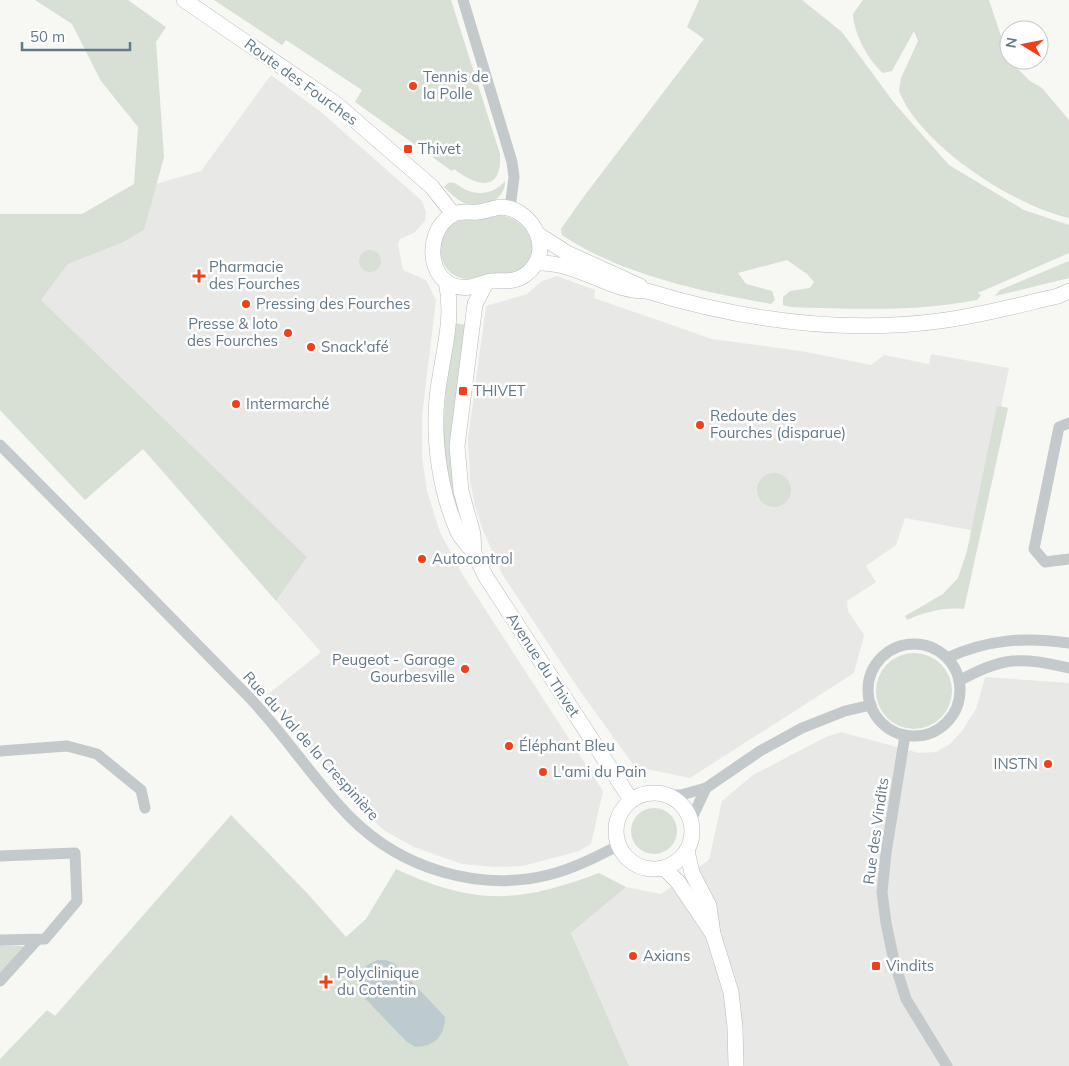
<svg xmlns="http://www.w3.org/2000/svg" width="1069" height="1066" viewBox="0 0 1069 1066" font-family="Mulish,sans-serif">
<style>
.built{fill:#e8e8e7}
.green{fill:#d8dfd4}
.water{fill:#bdcace}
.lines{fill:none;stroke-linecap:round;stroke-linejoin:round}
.secondary-casing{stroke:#b6bcc0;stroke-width:16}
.minor{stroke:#c4c9cc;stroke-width:11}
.secondary{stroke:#fff;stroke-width:15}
.poi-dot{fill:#f14019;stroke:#fff;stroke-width:2}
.labels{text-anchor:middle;stroke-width:5;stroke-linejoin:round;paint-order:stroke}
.poi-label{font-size:15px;fill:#637987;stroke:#fff;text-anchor:start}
.street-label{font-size:15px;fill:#637987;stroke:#fff}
</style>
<rect width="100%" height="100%" fill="#f7f7f3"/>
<g class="built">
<polygon points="271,75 321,112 422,201 426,212 425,221 414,233 400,239 398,244 403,270 426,280 436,300 422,416 422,457 427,491 440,532 461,572 603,791 591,844 579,851 523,866 494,867 462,864 414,847 385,831 359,808 266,696 321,652 276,601 307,557 41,300 68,264 124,242 144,230 156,184 201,171"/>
<polygon points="557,276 595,290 594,298 712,339 801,351 871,365 884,355 929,364 931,354 1009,368 1001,406 1008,408 981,532 905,518 896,545 866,566 876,582 847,601 848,611 864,635 854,673 690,778 637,767 632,763 578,688 502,574 482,528 475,506 470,480 468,439 486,306 527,294 542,281"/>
<polygon points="985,677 1069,683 1069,1066 629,1066 571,933 626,887 661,894 709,860 722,801 753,775 826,737 841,732 919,753 936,752 950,744 962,731 976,709"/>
</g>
<g class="green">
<polygon points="35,0 128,0 166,27 156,42 164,157 144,230 124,242 68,264 41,300 307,557 276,601 143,449 85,500 0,410 0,214 82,214 134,184 138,127 101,81 72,24"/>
<path d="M214 0H451L500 154C502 194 477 186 454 169L452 171 355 102 362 90 286 40 282 45Z"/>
<path d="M699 0H802L842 32 895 104 949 165 1024 210 1069 225V253L985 290 977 293 981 295 977 300C916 312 853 309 791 307L783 305V297L790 291 810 288 814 282 807 274 787 260 738 273 746 284 772 291 775 300 771 304C704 292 619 274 562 235L561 229 585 195 704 39 687 27Z"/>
<path d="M863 0H989L1009 60 1030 81 1042 88 1069 120V218C1014 206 920 145 899 91L901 78 918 41 914 31 892 71 883 73C868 60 854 34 853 14Z"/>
<path d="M505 181C506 200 482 210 467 204 458 201 450 193 444 187L448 183C456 181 459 187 466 190 480 196 495 193 505 181Z"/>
<path d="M498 215C528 217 547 254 517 271 505 277 481 280 468 279 440 279 429 238 454 223 466 217 484 220 498 215Z"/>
<circle cx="370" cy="261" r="11"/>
<polygon points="1069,261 1069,278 995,296 1000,290"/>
<path d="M454 323 467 325 460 509 456 510C435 446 446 388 454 323Z"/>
<path d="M997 406 1008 408 964 609C944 607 925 612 907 620L905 616 943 594 958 578 967 551Z"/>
<circle cx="774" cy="490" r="17"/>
<circle cx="914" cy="691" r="38"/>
<circle cx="654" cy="831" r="23"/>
<path d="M231 815 308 894 346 937 366 919 396 869C475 906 519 903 599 873L626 887 571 933 629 1066H0V1059L47 1010 55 1016Z"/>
<polygon points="0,945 24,946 0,975"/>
</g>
<path class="water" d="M378 960H386L395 964 445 1017C445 1036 434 1047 415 1047L406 1041 358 991C356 974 362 966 378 960Z"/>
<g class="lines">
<defs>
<g id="secondary">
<polyline points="184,0 335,103 432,187 453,214"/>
<path d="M501 207C534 209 556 253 525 275 514 283 504 280 492 281 484 282 477 286 470 287 428 293 421 233 452 215 460 210 470 213 478 212 486 211 493 208 501 207Z"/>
<polyline points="539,235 567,253 640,286"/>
<path d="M536 263C578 261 609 292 647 291 742 320 840 334 939 321 979 316 1019 305 1058 296L1069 291"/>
<path d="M446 281C455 321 441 358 437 398 433 441 440 492 458 532 462 540 469 546 474 553 478 561 482 569 486 577L631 800"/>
<polyline points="474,554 473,534 461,491 457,446 475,304 486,283"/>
<circle cx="654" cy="831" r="38"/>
<polyline points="687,851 692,873 709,906 713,934 731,992 735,1027 736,1066"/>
<polyline points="664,868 678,882 713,934"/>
</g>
</defs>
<use href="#secondary" class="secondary-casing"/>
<g class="minor">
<polyline points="463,0 512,162 514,177 510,208"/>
<polyline points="1069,423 1059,427 1034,549 1045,562 1069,559"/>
<path d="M0 445C82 527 163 609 244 692 283 731 312 779 351 818 402 869 479 892 548 875 573 869 597 857 619 845"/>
<circle cx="914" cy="690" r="46"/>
<path d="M947 658C988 639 1025 637 1069 643"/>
<path d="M959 681C1003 656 1021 657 1069 668"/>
<polyline points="905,735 886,853 882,892 886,923 894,961 906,999 947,1066"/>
<polyline points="0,751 67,746 97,754 141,790 145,808"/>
<polyline points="669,795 681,795 706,788"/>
<polyline points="691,820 706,788 760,751 802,728 845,711 871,705"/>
<polyline points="0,856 75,853 77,901 45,939 0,940"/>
<polyline points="0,981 37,940"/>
</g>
<use href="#secondary" class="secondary"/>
</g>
<g class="poi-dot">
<circle cx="413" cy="86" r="5"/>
<rect x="403" y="144" width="10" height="10" rx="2.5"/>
<path d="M196.5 268.5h5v5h5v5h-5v5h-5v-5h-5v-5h5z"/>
<circle cx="246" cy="304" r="5"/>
<circle cx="288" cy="333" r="5"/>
<circle cx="311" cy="347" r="5"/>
<rect x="458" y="386" width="10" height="10" rx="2.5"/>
<circle cx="236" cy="404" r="5"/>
<circle cx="700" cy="425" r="5"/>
<circle cx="422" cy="559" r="5"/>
<circle cx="465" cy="669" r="5"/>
<circle cx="509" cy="746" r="5"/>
<circle cx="1048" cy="764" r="5"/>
<circle cx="543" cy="772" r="5"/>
<circle cx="633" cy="956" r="5"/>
<rect x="871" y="961" width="10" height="10" rx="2.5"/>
<path d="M323.5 974.5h5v5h5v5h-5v5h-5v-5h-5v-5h5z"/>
</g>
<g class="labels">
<g class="poi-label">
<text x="423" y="82">Tennis de<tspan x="423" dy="17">la Polle</tspan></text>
<text x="418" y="154">Thivet</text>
<text x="209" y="272">Pharmacie<tspan x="209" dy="17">des Fourches</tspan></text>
<text x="256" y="309">Pressing des Fourches</text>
<text x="278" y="329" text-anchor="end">Presse &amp; loto<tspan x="278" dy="17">des Fourches</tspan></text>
<text x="321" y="352">Snack'afé</text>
<text x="473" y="396">THIVET</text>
<text x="246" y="409">Intermarché</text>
<text x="710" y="421">Redoute des<tspan x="710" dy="17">Fourches (disparue)</tspan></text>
<text x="432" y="564">Autocontrol</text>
<text x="455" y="665" text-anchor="end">Peugeot - Garage<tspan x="455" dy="17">Gourbesville</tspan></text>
<text x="519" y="751">Éléphant Bleu</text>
<text x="1038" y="769" text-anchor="end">INSTN</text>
<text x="553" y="777">L'ami du Pain</text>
<text x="643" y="961">Axians</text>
<text x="886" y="971">Vindits</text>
<text x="337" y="978">Polyclinique<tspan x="337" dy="17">du Cotentin</tspan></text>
</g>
<g class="street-label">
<text transform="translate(301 82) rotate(36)" y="5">Route des Fourches</text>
<text transform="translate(543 665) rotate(57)" y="5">Avenue du Thivet</text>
<text transform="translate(311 746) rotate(48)" y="5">Rue du Val de la Crespinière</text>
<text transform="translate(876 831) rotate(-82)" y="5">Rue des Vindits</text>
</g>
</g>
<g transform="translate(1024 45) rotate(280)"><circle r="24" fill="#ffffff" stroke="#c1c9cf"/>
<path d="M0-4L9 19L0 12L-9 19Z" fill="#f14019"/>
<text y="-8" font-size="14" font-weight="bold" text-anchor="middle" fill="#637987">N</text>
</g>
<path d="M22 42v8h108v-8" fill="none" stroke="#637987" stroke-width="2.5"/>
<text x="30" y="42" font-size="15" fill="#637987" stroke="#ffffff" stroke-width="4" paint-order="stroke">50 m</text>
</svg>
